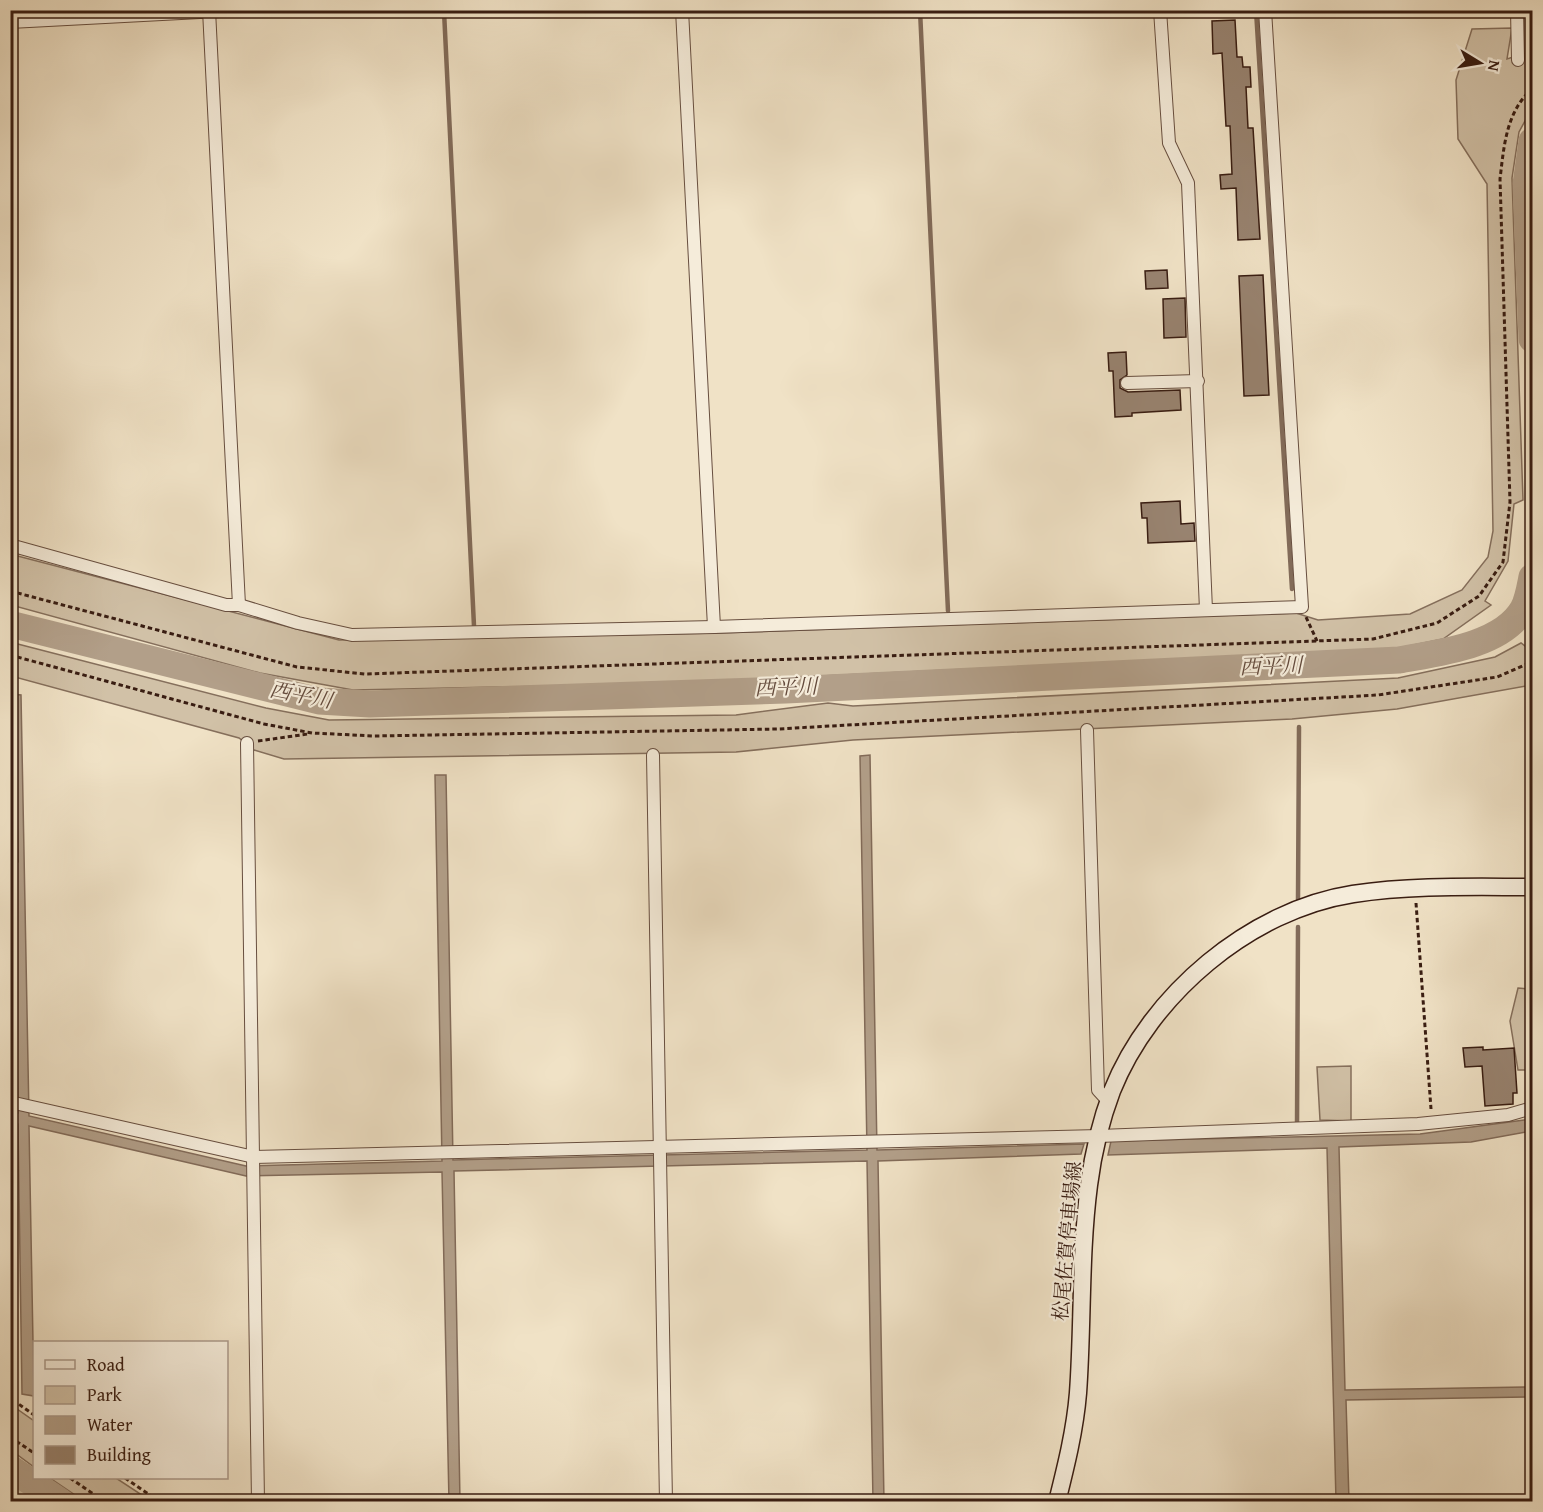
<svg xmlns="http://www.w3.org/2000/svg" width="1543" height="1512" viewBox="0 0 1543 1512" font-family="'Gentium Book Plus','Noto Serif JP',serif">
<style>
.green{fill:#d1c1a7;stroke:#856f5c;stroke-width:1.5}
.water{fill:#b29f89;stroke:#826b59;stroke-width:1.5}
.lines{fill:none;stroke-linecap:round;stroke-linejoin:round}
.shore{stroke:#765e4e;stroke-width:1.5}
.stream{stroke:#826b59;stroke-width:4.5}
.river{stroke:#b29f89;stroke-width:27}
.building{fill:#988370;stroke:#391d12;stroke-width:1.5}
.minor-casing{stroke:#674e3f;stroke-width:14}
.secondary-casing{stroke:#391d12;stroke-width:19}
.path{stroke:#391d12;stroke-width:3;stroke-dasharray:4.5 3;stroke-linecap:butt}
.minor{stroke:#f5ecda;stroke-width:12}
.secondary{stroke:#f5ecda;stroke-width:16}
.labels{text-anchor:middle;stroke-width:4.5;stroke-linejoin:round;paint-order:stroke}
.street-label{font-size:20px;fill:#391d12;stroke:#f5ecda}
.water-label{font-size:21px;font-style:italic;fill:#634a3c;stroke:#f5ecda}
</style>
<rect width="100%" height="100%" fill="#f0e2c6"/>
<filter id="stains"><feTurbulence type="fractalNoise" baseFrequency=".00333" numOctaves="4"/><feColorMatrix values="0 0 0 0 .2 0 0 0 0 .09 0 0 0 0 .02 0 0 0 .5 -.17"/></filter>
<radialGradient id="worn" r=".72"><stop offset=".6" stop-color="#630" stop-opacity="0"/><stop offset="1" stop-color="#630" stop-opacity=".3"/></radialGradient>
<g class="green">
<polygon points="1512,28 1507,59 1532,51 1532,108 1519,132 1512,178 1523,500 1514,504 1508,561 1485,601 1491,605 1443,639 1394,649 651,684 353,690 260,673 11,605 10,554 339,640 718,633 1296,613 1318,620 1410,614 1462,590 1488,557 1493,531 1487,184 1458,139 1456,80 1472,29"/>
<polygon points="10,642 266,708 329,720 736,715 828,703 853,706 1398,678 1495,657 1521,643 1529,649 1532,642 1532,685 1397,709 1292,719 853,740 736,752 284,759 254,750 239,738 11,676"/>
<polygon points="1518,988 1530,989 1530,1070 1518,1070 1510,1021"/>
<polygon points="1351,1066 1351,1121 1320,1120 1317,1067"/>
<polygon points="10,1404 34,1421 34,1467 11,1450"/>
<polygon points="50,1478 116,1478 151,1501 84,1501"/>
<polygon points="10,1483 11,1483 38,1501 11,1501"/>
</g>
<g class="water">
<polygon points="11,694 21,695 29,1116 246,1166 442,1161 435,775 446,775 453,1160 867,1150 860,756 870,755 877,1150 1084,1144 1081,1154 878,1161 884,1502 873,1501 867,1161 454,1171 460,1501 449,1502 442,1172 246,1176 29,1126 34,1396 22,1394 18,1124 11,1122 11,1111 18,1113"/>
<polygon points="1532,1119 1532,1131 1471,1142 1339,1147 1345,1390 1532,1387 1532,1397 1346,1400 1349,1501 1336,1501 1327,1148 1108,1155 1111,1141 1420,1134"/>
</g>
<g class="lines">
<polyline class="shore" points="10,700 15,703 18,862 10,865"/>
<g class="stream">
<polyline points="920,10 948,611"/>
<polyline points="1256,10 1292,589"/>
<polyline points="1528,10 1530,45"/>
<polyline points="444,11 474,626"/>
<polyline points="1523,609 1532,610"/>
<polyline points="1298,899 1299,727"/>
<polyline points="1297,1128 1298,927"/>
</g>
<g class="river">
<polyline points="1532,141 1526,184 1532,339"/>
<path d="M10 624 319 701 370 704 786 690 1399 660C1437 653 1502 646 1523 609 1528 600 1530 587 1532 577"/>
<polyline points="10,1468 61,1502"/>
</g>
</g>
<g class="building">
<polygon points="1235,20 1237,57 1242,57 1243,67 1250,67 1251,87 1246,87 1248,128 1253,128 1260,239 1238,240 1236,188 1221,189 1220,175 1232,174 1230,126 1226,126 1222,53 1213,54 1212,21"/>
<polygon points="1167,270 1168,288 1146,289 1145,271"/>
<polygon points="1263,275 1269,395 1244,396 1239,276"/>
<polygon points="1185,298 1186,337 1164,338 1163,299"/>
<polygon points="1126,352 1127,375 1120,380 1120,388 1128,392 1180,390 1181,410 1132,413 1132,416 1115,417 1113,371 1109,371 1108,353"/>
<polygon points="1180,501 1181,524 1194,523 1195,541 1148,543 1147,518 1142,518 1141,503"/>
<polygon points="1483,1047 1483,1050 1514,1048 1517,1093 1513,1093 1513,1104 1485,1106 1482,1066 1465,1067 1463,1048"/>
</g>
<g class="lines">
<defs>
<g id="minor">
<polyline points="209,10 239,605"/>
<polyline points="682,10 714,627"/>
<polyline points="1160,10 1169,143 1188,183 1206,610"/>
<polyline points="1517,10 1518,60"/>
<polyline points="10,22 238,10"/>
<polyline points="1127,383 1198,381"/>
<polyline points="10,545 226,605 239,605 298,623 352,635 714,627 1302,607 1265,10"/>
<polyline points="1087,730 1098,1090 1109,1102"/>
<polyline points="247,743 258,1502"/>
<polyline points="653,755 666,1502"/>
<polyline points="10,1102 254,1157 1099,1136 1418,1124 1508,1115 1532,1108"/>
</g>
<path id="secondary" d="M1057 1502C1066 1466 1075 1430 1078 1393 1083 1324 1080 1254 1089 1185 1093 1154 1101 1120 1112 1091 1150 995 1250 910 1353 894 1412 885 1472 887 1532 887"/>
</defs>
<use href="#minor" class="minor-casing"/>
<use href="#secondary" class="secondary-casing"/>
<g class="path">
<path d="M10 591 297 667 365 674 1373 639 1437 623 1479 596 1503 562 1510 502 1500 179C1504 146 1506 112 1532 89"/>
<polyline points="1306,617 1317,641"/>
<polyline points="10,655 264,724 312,733 374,736 778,729 1378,695 1497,677 1527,664 1532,658"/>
<polyline points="1527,664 1532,671"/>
<polyline points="258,741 308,734"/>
<polyline points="1416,903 1431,1109"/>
<polyline points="13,1400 34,1415"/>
<polyline points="10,1437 34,1453"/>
<polyline points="70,1478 105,1502"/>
<polyline points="125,1478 160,1502"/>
<polyline points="10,1500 13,1502"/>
</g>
<use href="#minor" class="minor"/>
<use href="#secondary" class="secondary"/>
</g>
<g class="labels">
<g class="street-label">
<text transform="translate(1067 1241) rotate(-85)" y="7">松尾佐賀停車場線</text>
</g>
<g class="water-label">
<text transform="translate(1271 666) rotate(-2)" y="7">西平川</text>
<text transform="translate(786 687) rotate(-2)" y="7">西平川</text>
<text transform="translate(301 695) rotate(11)" y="7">西平川</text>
</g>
</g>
<rect width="1543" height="1512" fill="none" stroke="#f0e2c6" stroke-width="36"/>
<rect x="12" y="12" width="1519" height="1488" fill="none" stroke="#391d12" stroke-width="3"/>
<rect x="18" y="18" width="1507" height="1476" fill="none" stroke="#391d12" stroke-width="1.5"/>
<rect x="33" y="1341" width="195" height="138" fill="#f5ecda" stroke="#aa998a" stroke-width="1.5"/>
<rect x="45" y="1360" width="30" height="9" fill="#f5ecda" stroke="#aa998a" stroke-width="1.5"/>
<text x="87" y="1371" font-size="18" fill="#391d12">Road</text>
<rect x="45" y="1386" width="30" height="18" fill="#d1c1a7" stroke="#aa998a" stroke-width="1.5"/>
<text x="87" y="1401" font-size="18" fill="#391d12">Park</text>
<rect x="45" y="1416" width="30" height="18" fill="#b29f89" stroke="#aa998a" stroke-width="1.5"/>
<text x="87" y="1431" font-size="18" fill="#391d12">Water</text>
<rect x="45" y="1446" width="30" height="18" fill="#988370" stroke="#aa998a" stroke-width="1.5"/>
<text x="87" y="1461" font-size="18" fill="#391d12">Building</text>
<g transform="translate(1480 63) rotate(101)" stroke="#f5ecda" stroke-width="4.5" paint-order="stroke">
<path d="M0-4.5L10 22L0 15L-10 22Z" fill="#391d12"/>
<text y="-9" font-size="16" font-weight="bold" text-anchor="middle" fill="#391d12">N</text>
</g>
<rect width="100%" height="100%" filter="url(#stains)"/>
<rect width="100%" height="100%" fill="url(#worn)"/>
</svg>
